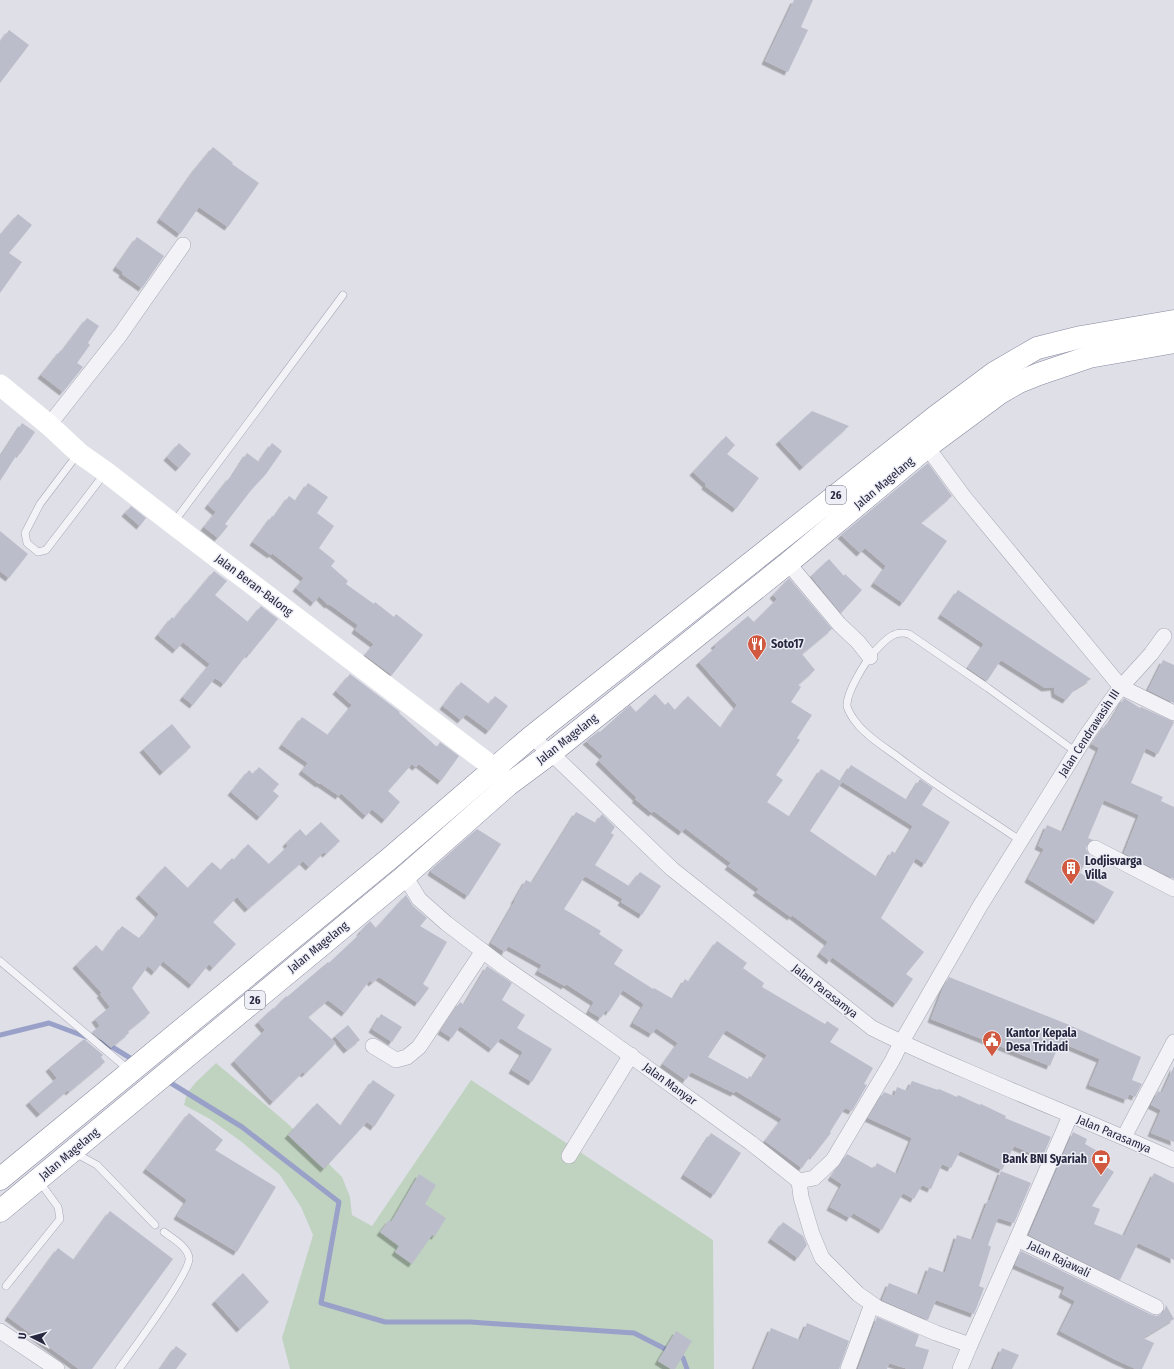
<svg xmlns="http://www.w3.org/2000/svg" width="1174" height="1369" viewBox="0 0 1174 1369" font-family="'Fira Sans Condensed',sans-serif">
<style>
.green{fill:#c0d3c1}
.lines{fill:none;stroke-linecap:round;stroke-linejoin:round}
.stream{stroke:#99a1c9;stroke-width:5}
.building{fill:#bcbdcb;fill-rule:evenodd;filter:url(#shadow)}
.lane-casing{stroke:#a8a8b6;stroke-width:8}
.street-casing{stroke:#a8a8b6;stroke-width:16}
.highway-casing{stroke:#86889f;stroke-width:23}
.lane{stroke:#f2f2f7;stroke-width:7}
.street{stroke:#f2f2f7;stroke-width:15}
.secondary{stroke:#fff;stroke-width:21}
.highway{stroke:#fff;stroke-width:22}
.labels{text-anchor:middle;stroke-width:3;stroke-linejoin:round;paint-order:stroke}
.shield{fill:#eeeff6;stroke:#636477;stroke-width:1}
.shield-label{font-size:11px;font-weight:bold;fill:#272840}
.street-label{font-size:12px;fill:#272840;stroke:#eeeff6}
.poi-label{font-size:12px;font-weight:bold;fill:#272840;stroke:#eeeff6;text-anchor:start}
</style>
<defs>
<filter id="shadow"><feDropShadow dx="-3.5" dy="3.5" stdDeviation="0" flood-color="#0004"/></filter>
</defs>
<rect width="100%" height="100%" fill="#dfdfe8"/>
<polygon class="green" points="216,1063 287,1123 342,1177 350,1197 352,1215 372,1226 471,1080 713,1240 714,1369 290,1369 282,1338 313,1235 301,1207 280,1175 243,1143 210,1119 184,1105 187,1093 196,1082"/>
<g class="lines">
<g class="stream">
<polyline points="0,1035 49,1023 89,1038"/>
<polyline points="96,1041 109,1045 135,1061"/>
<polyline points="166,1080 242,1127 339,1202 321,1303 385,1322 470,1322 634,1333 683,1358 687,1369"/>
</g>
</g>
<g class="building">
<polygon points="794,0 813,0 801,27 808,30 788,72 765,61"/>
<polygon points="9,30 29,45 0,83 0,42"/>
<polygon points="213,147 233,163 232,164 259,183 228,227 199,207 180,234 160,219 195,169"/>
<polygon points="18,214 32,225 9,253 22,262 0,293 0,235"/>
<polygon points="137,237 164,256 142,288 122,274 123,272 116,267"/>
<polygon points="87,318 99,326 88,343 90,345 77,363 83,367 63,392 41,375 61,350 62,351"/>
<polygon points="812,411 849,426 803,467 779,441"/>
<polygon points="22,423 35,432 20,454 18,453 0,481 0,457"/>
<polygon points="726,436 735,445 727,454 759,478 736,509 705,486 706,484 693,472"/>
<polygon points="179,443 191,454 179,468 167,457"/>
<polygon points="272,443 282,451 266,474 252,489 225,524 228,526 218,538 204,527 216,512 208,505 230,477 231,478 247,453 259,462"/>
<polygon points="928,463 952,496 921,523 947,541 903,603 874,583 886,566 865,548 860,553 841,535"/>
<polygon points="308,483 328,497 317,513 334,526 319,548 335,561 331,566 348,581 346,584 374,604 375,602 394,617 396,614 423,635 392,675 365,655 374,644 355,630 358,625 329,604 328,605 319,596 314,603 296,588 304,578 272,553 271,555 253,542 272,516 274,517 289,496 296,501"/>
<polygon points="131,506 146,518 140,526 125,513"/>
<polygon points="0,531 28,554 9,578 0,571"/>
<polygon points="829,559 844,576 845,574 862,590 841,613 811,576"/>
<polygon points="214,571 227,581 215,595 248,622 261,606 278,619 249,655 248,653 224,684 215,678 193,705 183,697 210,664 183,642 176,650 158,635 172,617 174,619 189,600 189,601"/>
<polygon points="789,578 832,629 802,654 815,670 798,685 801,687 791,702 812,715 797,738 800,740 776,775 783,780 767,802 790,817 821,769 842,782 810,831 877,877 892,851 896,854 913,826 841,781 851,765 907,800 920,779 933,788 922,805 950,822 925,864 916,858 881,918 924,952 906,974 913,979 896,1004 832,957 830,961 820,953 828,942 792,915 791,917 756,892 759,889 728,866 731,863 685,828 682,832 654,811 652,813 635,799 637,798 599,761 603,756 586,741 599,731 600,732 630,705 636,712 655,694 665,705 668,702 675,710 688,696 721,728 737,705 699,662 716,647 714,645 748,616 754,622 777,599 773,595"/>
<polygon points="958,590 1091,679 1075,689 1066,700 1055,694 1054,687 1045,688 1001,660 987,681 968,668 984,644 941,615"/>
<polygon points="1163,660 1174,665 1174,703 1148,690"/>
<polygon points="350,674 400,712 399,713 437,747 440,742 459,756 441,781 419,764 416,767 412,764 388,791 400,802 385,820 372,809 366,816 341,793 339,796 320,783 319,784 302,771 308,763 282,745 302,717 328,735 352,705 336,691"/>
<polygon points="461,682 489,704 495,696 508,706 489,731 466,714 461,720 443,706"/>
<polygon points="1124,698 1140,708 1141,707 1174,722 1158,754 1146,748 1131,783 1163,797 1161,801 1174,807 1174,879 1124,853 1139,815 1104,800 1088,838 1093,840 1087,844 1086,849 1089,854 1080,873 1114,892 1097,921 1028,879 1044,849 1038,846 1047,825 1063,832 1099,748 1092,744 1106,724 1108,725"/>
<polygon points="172,724 191,747 163,772 143,749"/>
<polygon points="259,767 279,784 273,791 279,796 260,817 231,792 249,770 253,774"/>
<path d="M576 812 596 823 602 814 615 827 611 833 614 835 595 865 629 886 640 872 661 886 642 915 621 902 623 899 585 876 564 909 601 931 599 934 623 950 614 964 653 989 654 988 673 999 685 979 689 982 717 941 747 963 743 968 764 983 762 987 825 1024 827 1021 839 1029 830 1042 873 1068 864 1084 867 1085 852 1111 845 1108 830 1132 831 1133 813 1156 811 1155 802 1168 765 1141 782 1119 736 1091 734 1093 691 1072 686 1080 663 1064 678 1043 656 1028 652 1034 633 1023 644 1004 623 990 609 1012 606 1010 601 1018 589 1011 594 1002 566 984 565 986 538 971 542 965 508 946 505 952 491 943 515 901H514L526 880 532 883ZM726 1030 767 1055 752 1078 749 1076 748 1079 708 1057Z"/>
<polygon points="321,822 340,841 326,854 324,852 309,867 303,861 248,909 237,897 213,922 236,944 213,968 209,964 192,985 163,961 155,972 148,966 132,988 150,1013 128,1031 129,1033 111,1048 92,1032 100,1026 95,1019 110,1007 100,994 102,993 76,965 96,945 103,952 122,926 139,938 142,934 143,935 159,914 139,895 165,866 188,888 212,862 221,870 232,858 234,860 248,844 269,864 288,846 286,843 300,829 306,836"/>
<polygon points="477,829 501,844 468,896 431,872 433,868"/>
<polygon points="406,895 413,906 427,918 420,926 447,942 423,984 429,988 418,1003 379,977 372,983 370,980 345,1013 328,1000 308,1017 336,1043 305,1074 303,1072 273,1102 234,1061 265,1030 258,1022 273,1008 274,1009 286,996 287,997 328,962 329,963 361,933 360,932 370,921 376,928"/>
<polygon points="487,966 512,983 502,1000 525,1015 517,1028 552,1049 532,1082 512,1070 523,1052 501,1038 492,1049 460,1026 452,1038 441,1031 460,1002 464,1005"/>
<polygon points="949,977 1067,1024 1141,1057 1132,1080 1142,1084 1135,1097 1129,1094 1127,1100 1089,1085 1100,1059 1060,1042 1050,1066 931,1019 943,988"/>
<polygon points="381,1014 402,1027 392,1042 372,1029"/>
<polygon points="348,1025 360,1040 347,1050 335,1036"/>
<polygon points="84,1039 103,1055 101,1057 105,1062 69,1092 68,1090 40,1114 29,1102 57,1078 49,1068"/>
<polygon points="1174,1066 1174,1142 1151,1133 1161,1110 1151,1105 1158,1091 1162,1093"/>
<polygon points="373,1080 395,1095 374,1127 367,1122 324,1169 288,1135 317,1103 341,1126"/>
<polygon points="912,1081 938,1090 939,1089 957,1097 958,1095 980,1105 981,1104 1006,1116 1005,1118 1051,1137 1042,1158 1014,1146 1002,1170 960,1151 951,1168 942,1164 931,1189 922,1185 914,1199 903,1193 882,1230 853,1213 850,1218 830,1207 842,1184 831,1177 847,1154 874,1169 877,1163 897,1174 912,1138 868,1118 884,1092 894,1096 897,1087 907,1091"/>
<polygon points="189,1113 223,1140 215,1150 276,1187 237,1252 177,1216 187,1200 146,1169"/>
<polygon points="1073,1132 1087,1139 1085,1144 1101,1153 1097,1161 1114,1172 1092,1206 1100,1209 1094,1224 1124,1236 1154,1173 1174,1183 1174,1260 1138,1243 1120,1280 1029,1235"/>
<polygon points="711,1133 741,1153 714,1195 684,1175"/>
<polygon points="1001,1171 1031,1183 1014,1223 998,1218 988,1245 991,1247 979,1286 984,1288 974,1314 936,1300 928,1320 882,1300 889,1283 919,1295 929,1267 945,1273 957,1235 973,1240 988,1200 990,1200"/>
<polygon points="419,1174 436,1185 425,1204 446,1218 435,1236 432,1235 412,1264 395,1252 399,1246 380,1232 389,1220 391,1222"/>
<polygon points="110,1211 173,1259 92,1369 79,1369 8,1317 58,1248 74,1260"/>
<polygon points="783,1222 803,1236 807,1245 798,1258 771,1239"/>
<polygon points="1021,1251 1152,1315 1157,1316 1161,1314 1164,1311 1166,1305 1174,1319 1143,1338 1154,1343 1142,1369 1136,1369 1116,1360 1060,1331 1075,1301 1062,1294 1065,1287 1015,1265"/>
<polygon points="243,1273 269,1302 240,1329 215,1301"/>
<polygon points="877,1317 919,1335 915,1346 929,1350 923,1369 908,1369 889,1363 887,1369 858,1369"/>
<polygon points="807,1323 849,1341 839,1369 754,1369 771,1328 800,1340"/>
<polygon points="676,1331 692,1341 675,1369 671,1369 658,1361"/>
<polygon points="176,1346 187,1354 176,1369 160,1369"/>
<polygon points="1002,1348 1019,1355 1012,1369 993,1369"/>
</g>
<g class="lines">
<defs>
<g id="lane">
<polyline points="77,455 40,504 25,533 27,543 38,552 46,550 105,473"/>
<polyline points="174,522 343,295"/>
<path d="M1021 841C980 813 937 787 898 757 887 749 874 741 864 731 858 726 849 714 847 706 846 693 865 662 874 652 884 642 893 629 909 634L988 688 1076 752"/>
<polyline points="0,961 129,1070"/>
<polyline points="75,1153 97,1165 155,1225"/>
<polyline points="6,1286 60,1219 58,1207 39,1181"/>
<path d="M119 1369C131 1352 191 1272 189 1258 188 1247 172 1238 164 1232"/>
</g>
<g id="street">
<polyline points="49,425 120,335 183,245"/>
<polyline points="788,563 839,624 858,642 870,657"/>
<polyline points="1164,636 1151,654 1121,687 1174,713"/>
<path d="M531 737 551 753 672 869 872 1028C904 1044 936 1058 969 1072 1037 1102 1107 1129 1174 1160"/>
<polyline points="1095,848 1174,889"/>
<polyline points="405,876 419,899 446,923 501,965 602,1035 751,1143 799,1181 814,1178 833,1160 892,1061 901,1043 980,906 1086,736 1107,706 1121,687 964,497 927,447"/>
<polyline points="373,1046 396,1060 407,1057 419,1047 483,951"/>
<polyline points="1070,1116 1017,1239 1156,1307"/>
<polyline points="1124,1137 1174,1042"/>
<polyline points="569,1156 631,1055"/>
<polyline points="799,1181 801,1197 812,1234 822,1258 858,1294 878,1308 936,1333 970,1345 1017,1239"/>
<polyline points="0,1331 57,1369"/>
<polyline points="848,1369 872,1304"/>
<polyline points="960,1369 970,1345"/>
</g>
<g id="highway">
<polyline points="0,1179 389,859 531,737 935,417 994,373 1037,348 1081,337 1174,321"/>
<polyline points="0,1211 405,876 508,785 551,753 788,563 927,447 1000,393 1019,382 1039,374 1089,357 1174,342"/>
</g>
</defs>
<use href="#lane" class="lane-casing"/>
<use href="#street" class="street-casing"/>
<use href="#highway" class="highway-casing"/>
<use href="#lane" class="lane"/>
<use href="#street" class="street"/>
<polyline class="secondary" points="0,385 49,425 79,453 106,472 173,524 494,768 505,782"/>
<use href="#highway" class="highway"/>
</g>
<defs>
<symbol id="restaurant-pin" viewBox="-11 -11 22 30"><path d="M0 17L-7.5 6A9.5 9.5 0 1 1 7.5 6Z" fill="#d15940" stroke="#eeeff6"/><path d="M-5-6h1v4h1v-4h1v4h1v-4h1v5L-1.5 .5V6h-2V.5L-5-1ZM5-6V6H3V1.5H1.5Q1.5-4 5-6Z" fill="#fff"/></symbol>
<symbol id="building-pin" viewBox="-11 -11 22 30"><path d="M0 17L-7.5 6A9.5 9.5 0 1 1 7.5 6Z" fill="#d15940" stroke="#eeeff6"/><path d="M-4-6H4V6H1V3H-1V6H-4ZM-2.5-4.3h1.7v1.8h-1.7ZM.8-4.3h1.7v1.8H.8ZM-2.5-1h1.7V.8h-1.7ZM.8-1h1.7V.8H.8Z" fill="#fff"/></symbol>
<symbol id="civic-pin" viewBox="-11 -11 22 30"><path d="M0 17L-7.5 6A9.5 9.5 0 1 1 7.5 6Z" fill="#d15940" stroke="#eeeff6"/><path d="M-.6-6.5H3V-4.5H.6V-3L4-1V1h2V6H-6V1h2V-1L-.6-3ZM-1.2 2.5V6h2.4V2.5Z" fill="#fff"/></symbol>
<symbol id="bank-pin" viewBox="-11 -11 22 30"><path d="M0 17L-7.5 6A9.5 9.5 0 1 1 7.5 6Z" fill="#d15940" stroke="#eeeff6"/><path d="M-6-4H6V4H-6ZM0-2.3a2.3 2.3 0 1 0 0 4.6a2.3 2.3 0 1 0 0-4.6Z" fill="#fff"/></symbol>
</defs>
<g fill-rule="evenodd">
<use href="#restaurant-pin" x="746" y="633" width="22" height="30"/>
<use href="#building-pin" x="1060" y="857" width="22" height="30"/>
<use href="#civic-pin" x="981" y="1029" width="22" height="30"/>
<use href="#bank-pin" x="1090" y="1148" width="22" height="30"/>
</g>
<g class="labels">
<g class="shield">
<rect x="826" y="486" width="20" height="18" rx="3"/>
<rect x="245" y="991" width="20" height="18" rx="3"/>
</g>
<g class="shield-label">
<text x="836" y="499">26</text>
<text x="255" y="1004">26</text>
</g>
<g class="street-label">
<text transform="translate(884 483) rotate(-40)" y="4">Jalan Magelang</text>
<text transform="translate(254 585) rotate(37)" y="4">Jalan Beran-Balong</text>
<text transform="translate(1089 733) rotate(-57)" y="4">Jalan Cendrawasih III</text>
<text transform="translate(567 739) rotate(-38)" y="4">Jalan Magelang</text>
<text transform="translate(318 947) rotate(-39)" y="4">Jalan Magelang</text>
<text transform="translate(825 991) rotate(38)" y="4">Jalan Parasamya</text>
<text transform="translate(670 1084) rotate(36)" y="4">Jalan Manyar</text>
<text transform="translate(1114 1134) rotate(23)" y="4">Jalan Parasamya</text>
<text transform="translate(69 1154) rotate(-40)" y="4">Jalan Magelang</text>
<text transform="translate(1059 1259) rotate(26)" y="4">Jalan Rajawali</text>
</g>
<g class="poi-label">
<text x="771" y="648">Soto17</text>
<text x="1085" y="865">Lodjisvarga<tspan x="1085" dy="14">Villa</tspan></text>
<text x="1006" y="1037">Kantor Kepala<tspan x="1006" dy="14">Desa Tridadi</tspan></text>
<text x="1087" y="1163" text-anchor="end">Bank BNI Syariah</text>
</g>
</g>
<g transform="translate(32 1337) rotate(276)" stroke="#eeeff6" stroke-width="3" paint-order="stroke">
<path d="M0-3L7 15L0 10L-7 15Z" fill="#272840"/>
<text y="-6" font-size="11" font-weight="bold" text-anchor="middle" fill="#272840">U</text>
</g>
</svg>
